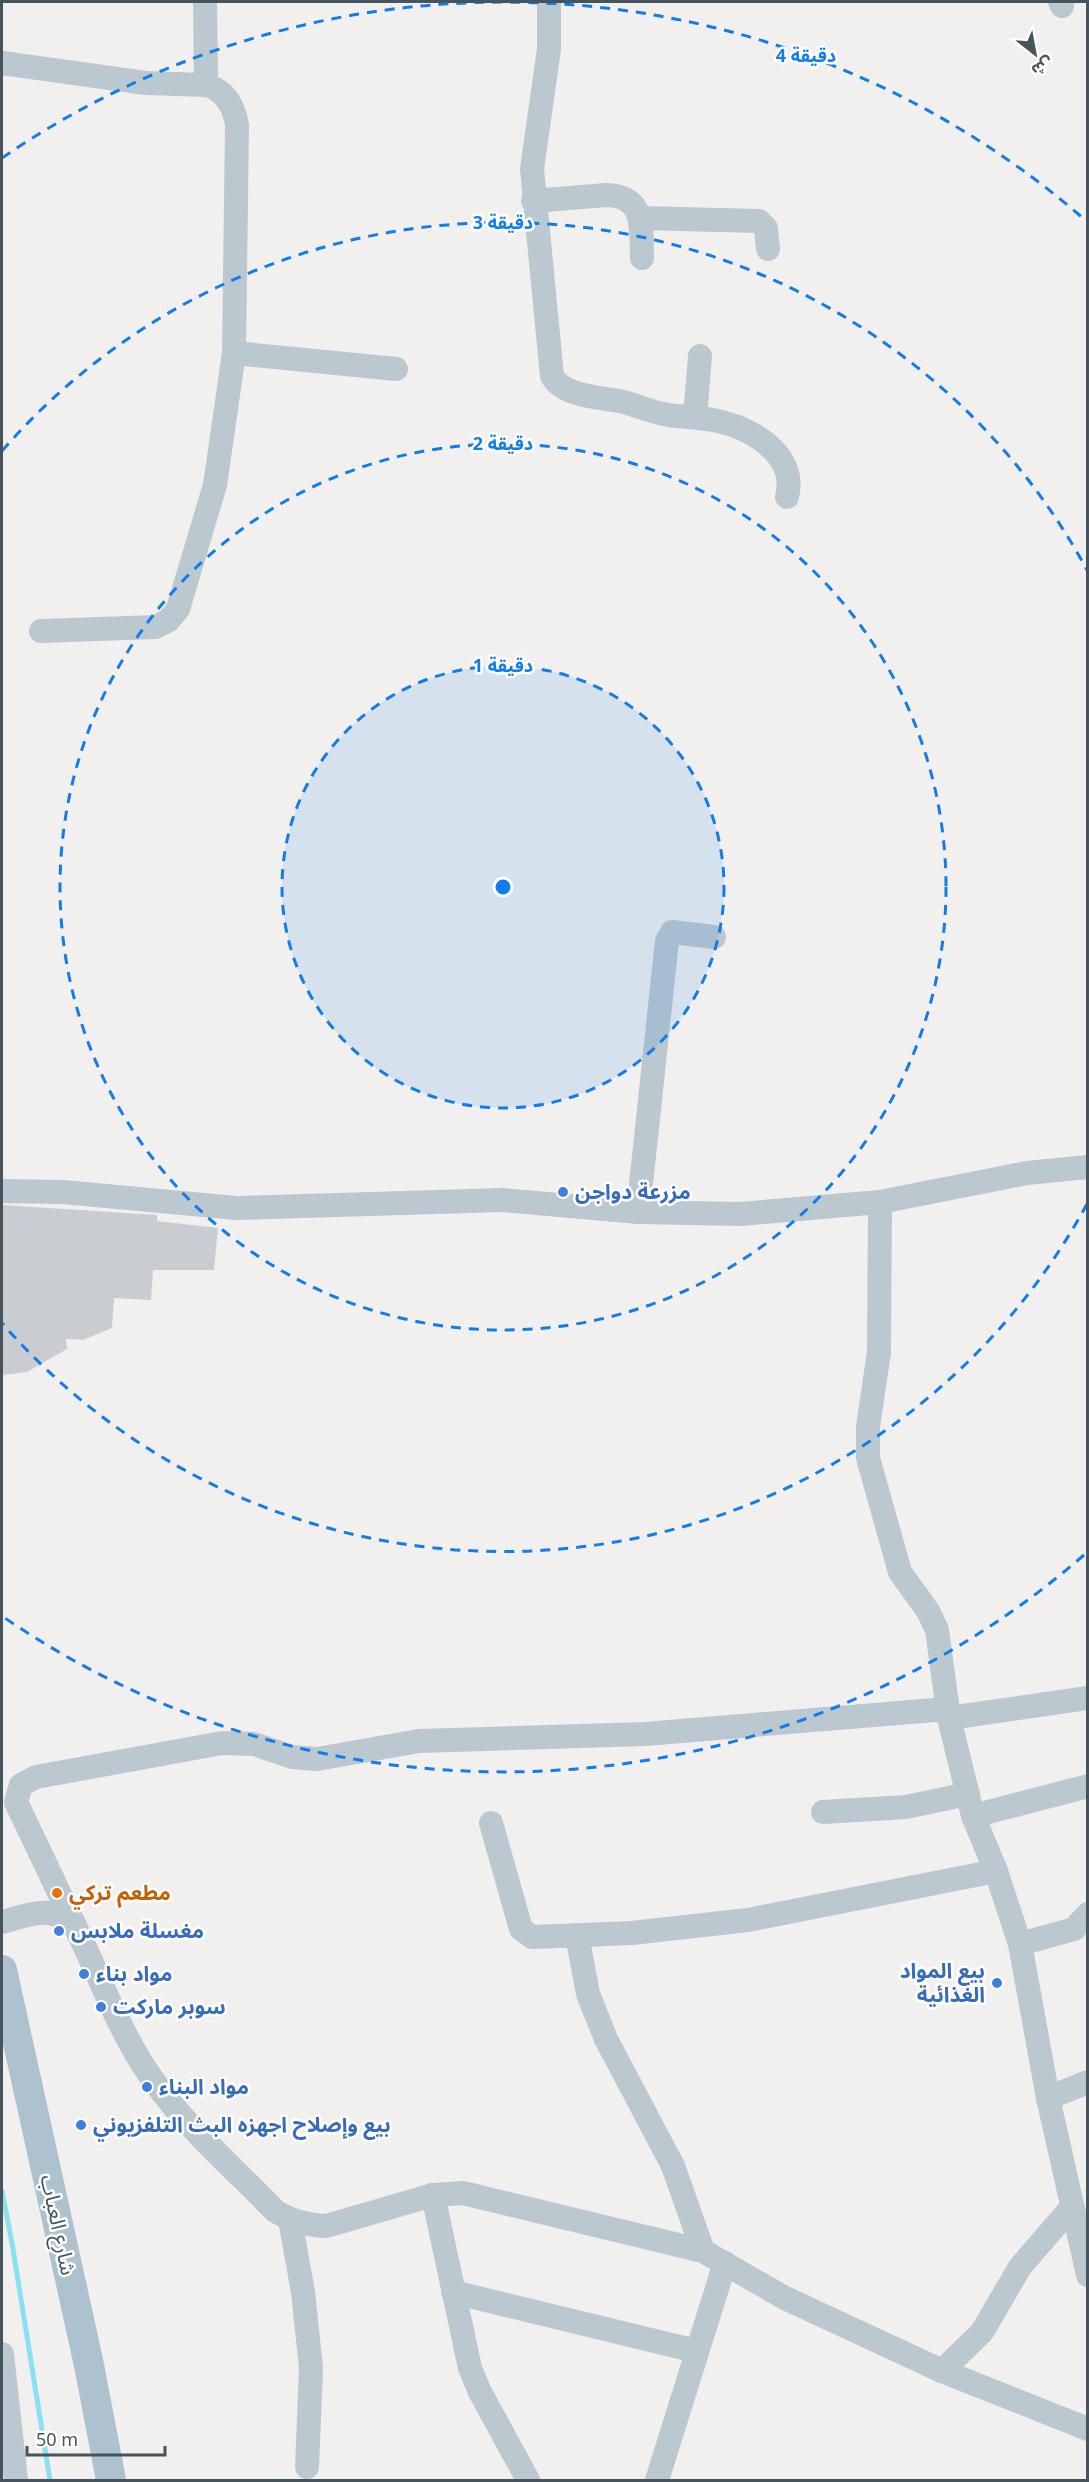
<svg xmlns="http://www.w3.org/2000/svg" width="1089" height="2482" viewBox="0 0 1089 2482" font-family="'Noto Sans','Noto Sans Arabic',sans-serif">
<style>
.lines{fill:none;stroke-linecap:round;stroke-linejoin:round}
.stream{stroke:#87e1f0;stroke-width:5}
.building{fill:#c9cdd2}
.minor{stroke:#bcc8cf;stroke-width:24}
.major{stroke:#aec1cf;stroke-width:30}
.ring{fill:none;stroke:#117dea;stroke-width:3;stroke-dasharray:10 8}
.shop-dot{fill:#3f7fe0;stroke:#fff;stroke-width:2}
.food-dot{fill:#e8710a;stroke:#fff;stroke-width:2}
.labels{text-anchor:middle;stroke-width:5;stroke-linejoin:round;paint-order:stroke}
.shop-label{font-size:21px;font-weight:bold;fill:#366cbe;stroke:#fff;text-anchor:start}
.food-label{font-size:21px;font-weight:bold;fill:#c56008;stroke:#fff;text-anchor:start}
.street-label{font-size:21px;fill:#46545e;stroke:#fff}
.centre{fill:#117dea;stroke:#fff;stroke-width:3}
.ring-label{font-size:18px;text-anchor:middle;font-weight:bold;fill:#117dea;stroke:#fff;stroke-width:5;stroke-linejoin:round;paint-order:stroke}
</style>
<rect width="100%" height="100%" fill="#f2efef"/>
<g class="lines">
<polyline class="stream" points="2,2191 12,2243 50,2480"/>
</g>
<polygon class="building" points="2,1205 157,1215 157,1221 218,1228 214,1270 153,1270 151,1300 114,1298 112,1328 83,1340 66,1339 67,1349 27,1372 2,1375"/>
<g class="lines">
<g class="minor">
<polyline points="205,2 206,85"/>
<path d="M549 2V49L532 169 552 376C563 396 597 397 619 401 634 404 648 411 663 414 679 417 696 417 713 420 750 427 798 454 787 497"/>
<polyline points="1060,2 1062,6"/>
<path d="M2 63 146 83 206 85C225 90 234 106 237 125L234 353 215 485 178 609 169 620 156 627 41 631"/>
<path d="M533 201 606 195C646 196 641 228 642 258"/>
<polyline points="640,218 759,221 766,228 768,249"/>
<polyline points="234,353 396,369"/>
<polyline points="695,417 700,356"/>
<polyline points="2,1191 63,1192 236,1208 503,1200 638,1212 740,1214 880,1202 1027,1173 1088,1167"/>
<polyline points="880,1202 879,1352 868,1427 868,1458 900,1572 928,1611 937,1630 949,1718 973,1816 996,1871 1020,1944 1048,2098 1088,2275"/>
<polyline points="638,1212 667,941 672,932 714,937"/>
<polyline points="949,1718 1088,1698"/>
<polyline points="823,1812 906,1807 968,1794"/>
<polyline points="973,1816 1088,1786"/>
<polyline points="491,1823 521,1929 532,1937 632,1933 748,1920 996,1871"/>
<path d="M2 1922C31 1914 50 1904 75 1926 97 1971 115 2020 141 2062 177 2120 229 2163 275 2211 292 2221 306 2225 326 2226L433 2195 463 2193 703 2251 785 2298 942 2371 1088 2429"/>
<polyline points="75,1926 16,1802 21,1785 36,1777 222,1743 254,1744 292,1757 317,1759 419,1741 645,1734 947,1709"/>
<polyline points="577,1935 588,1994 606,2039 673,2166 703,2251"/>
<polyline points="1020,1944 1074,1929 1088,1914"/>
<polyline points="1048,2098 1088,2082"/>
<polyline points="433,2195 470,2368 480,2392 528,2480"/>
<polyline points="290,2220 303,2292 311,2368 307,2467"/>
<polyline points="453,2292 696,2351"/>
<polyline points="2,2354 16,2480"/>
<polyline points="942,2371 982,2332 1020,2267 1071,2208"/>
<polyline points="657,2480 725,2263"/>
</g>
<polyline class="major" points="2,1970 89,2365 111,2480"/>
</g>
<circle cx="503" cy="887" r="221" fill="#117dea" fill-opacity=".12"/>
<g class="ring">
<circle cx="503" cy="887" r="221"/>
<circle cx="503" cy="887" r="443"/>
<path d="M1087 1204A664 664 0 0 1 2 1323M2 451A664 664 0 0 1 1087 570"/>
<path d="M1084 1555A885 885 0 0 1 2 1616M2 158A885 885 0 0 1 1084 219"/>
</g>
<g class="shop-dot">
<circle cx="563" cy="1192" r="6"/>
<circle cx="59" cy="1931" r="6"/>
<circle cx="84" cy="1974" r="6"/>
<circle cx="997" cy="1983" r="6"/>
<circle cx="101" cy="2007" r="6"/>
<circle cx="147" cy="2087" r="6"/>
<circle cx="81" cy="2125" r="6"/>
</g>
<circle class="food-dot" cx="57" cy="1893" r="6"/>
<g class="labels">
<g class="shop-label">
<text x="575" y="1199">مزرعة دواجن</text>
<text x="71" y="1938">مغسلة ملابس</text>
<text x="985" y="1978" text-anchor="end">بيع المواد<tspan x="985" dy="24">الغذائية</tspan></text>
<text x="96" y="1981">مواد بناء</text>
<text x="113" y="2014">سوبر ماركت</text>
<text x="159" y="2094">مواد البناء</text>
<text x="93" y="2132">بيع وإصلاح اجهزه البث التلفزيوني</text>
</g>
<g class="food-label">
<text x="69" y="1900">مطعم تركي</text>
</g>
<g class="street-label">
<text transform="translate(58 2225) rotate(78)" y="7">شارع العباب</text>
</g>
</g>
<circle cx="503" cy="887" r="9" class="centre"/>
<g class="ring-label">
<text x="806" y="62">4 دقيقة</text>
<text x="503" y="229">3 دقيقة</text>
<text x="503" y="450">2 دقيقة</text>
<text x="503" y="672">1 دقيقة</text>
</g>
<rect width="1089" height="2482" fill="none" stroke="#46545e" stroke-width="6"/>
<g transform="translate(1035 54) rotate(149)" stroke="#ffffff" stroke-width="4.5" paint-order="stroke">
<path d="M0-4.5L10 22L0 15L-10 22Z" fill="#46545e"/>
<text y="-9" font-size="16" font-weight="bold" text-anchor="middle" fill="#46545e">ش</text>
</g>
<path d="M27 2446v9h138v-9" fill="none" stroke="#46545e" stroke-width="3"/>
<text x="36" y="2446" font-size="18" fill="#46545e" stroke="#ffffff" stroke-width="4.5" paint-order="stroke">50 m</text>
</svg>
